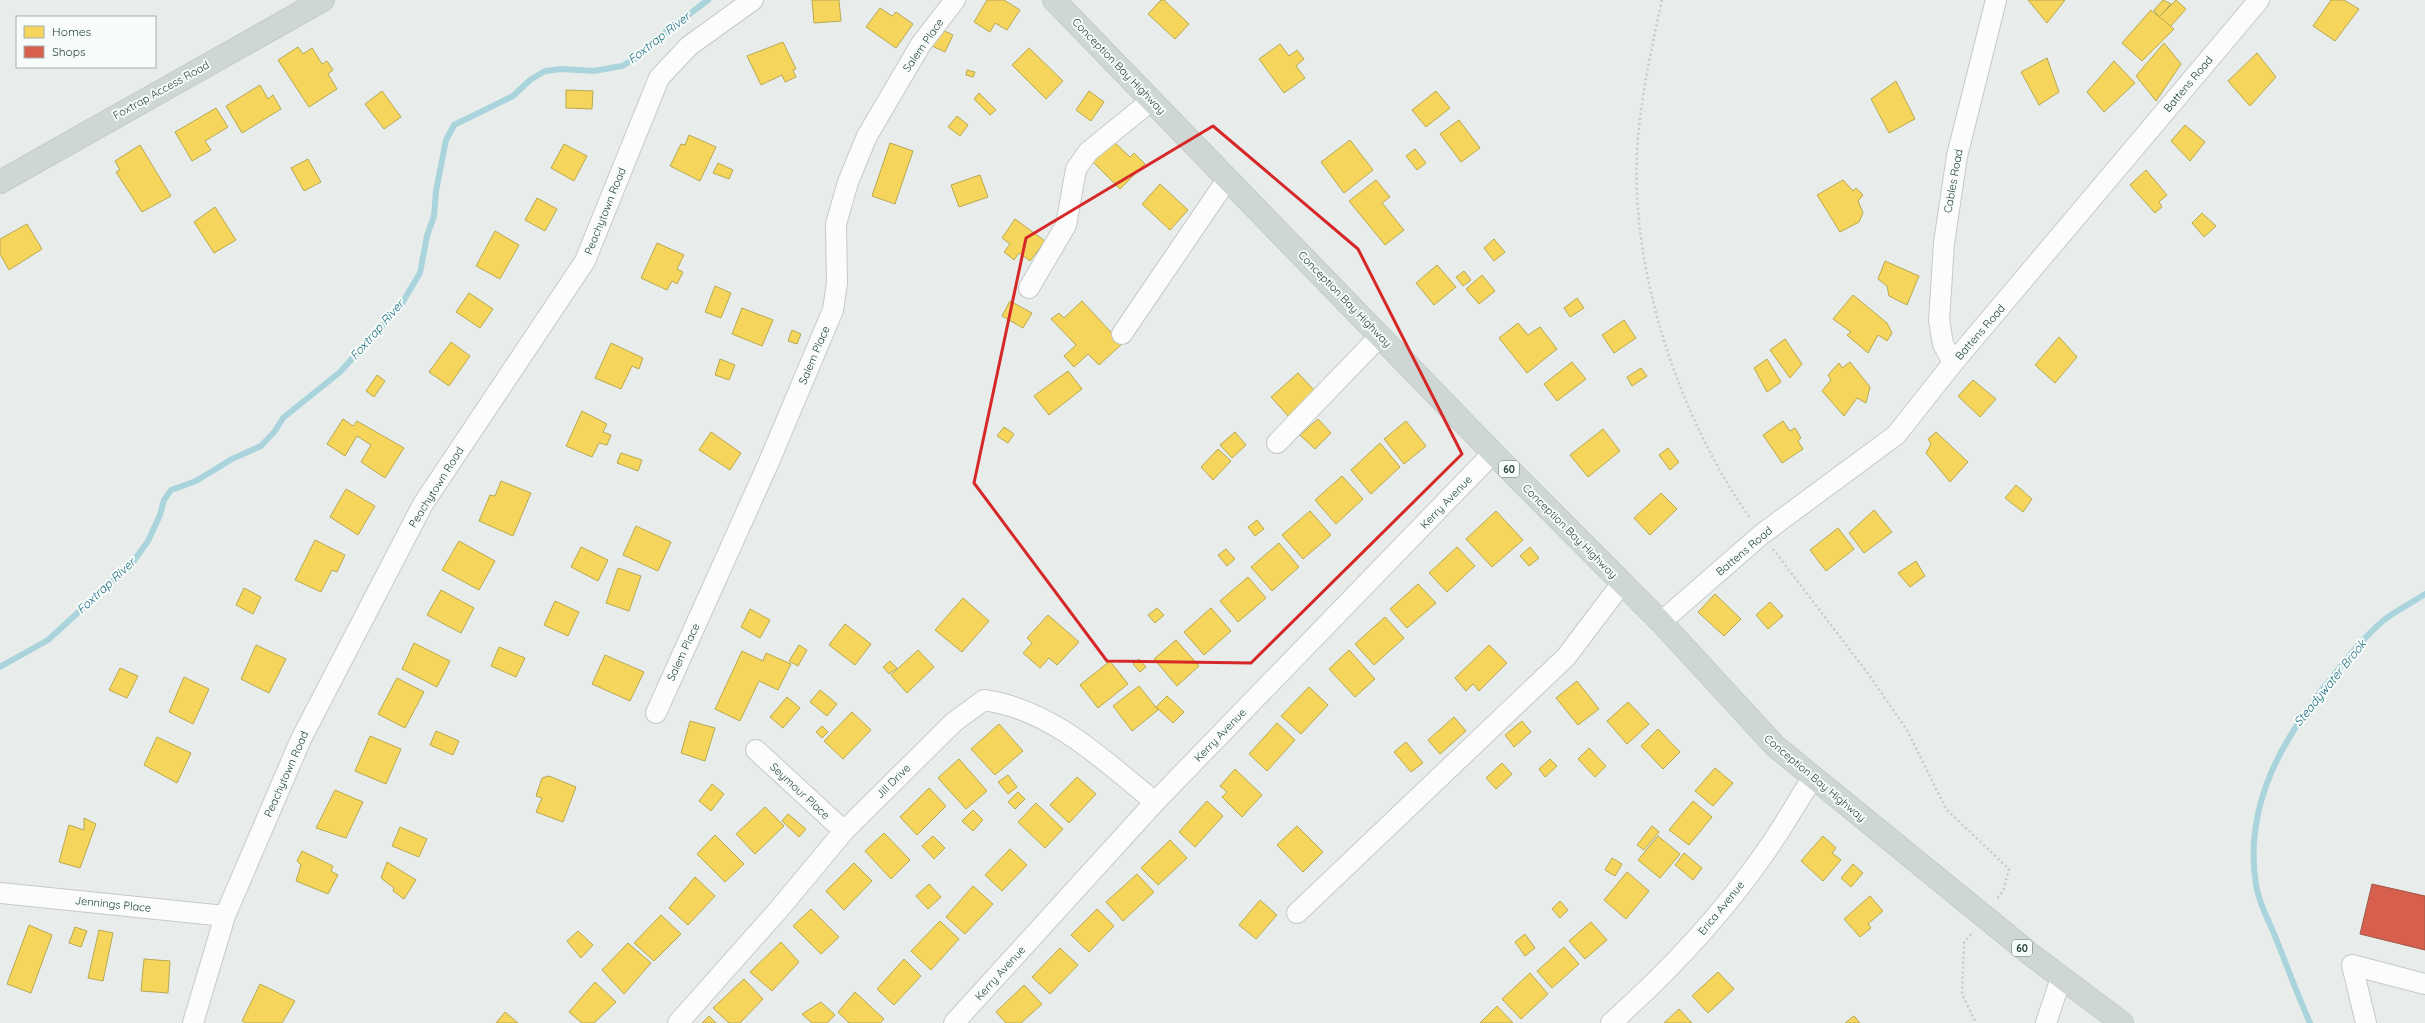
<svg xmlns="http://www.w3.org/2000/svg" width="2425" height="1023" viewBox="0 0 2425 1023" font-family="Quicksand,sans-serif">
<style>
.homes{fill:#f6d55c;stroke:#b7a952}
.shops{fill:#d6604d;stroke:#a15747}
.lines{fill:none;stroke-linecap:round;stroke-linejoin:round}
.stream{stroke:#a9d4db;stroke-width:6}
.minor-casing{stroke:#c5cac8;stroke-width:22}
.major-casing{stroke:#c3ccc9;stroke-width:24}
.path{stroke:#c3ccca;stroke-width:2.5;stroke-dasharray:2 3;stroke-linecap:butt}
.minor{stroke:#fcfcfc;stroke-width:20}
.major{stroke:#cfd7d5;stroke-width:22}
.marked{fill:none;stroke:#d62828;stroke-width:3;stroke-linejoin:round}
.labels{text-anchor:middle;stroke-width:4;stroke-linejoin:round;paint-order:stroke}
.shield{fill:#f7fbf9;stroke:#637a73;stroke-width:1}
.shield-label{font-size:10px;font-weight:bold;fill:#24423a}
.street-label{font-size:11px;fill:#24423a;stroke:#f7fbf9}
.water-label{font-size:12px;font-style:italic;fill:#1c6f80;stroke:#f7fbf9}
</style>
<rect width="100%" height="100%" fill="#e8edeb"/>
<g class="homes">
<polygon points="812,0 839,0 841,21 814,23"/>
<polygon points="987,0 1004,0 1020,10 1007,30 995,23 990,32 974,22"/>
<polygon points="1161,0 1164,0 1189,24 1175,39 1148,14"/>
<polygon points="2028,0 2065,0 2047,23"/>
<polygon points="2163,0 2171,4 2159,17 2154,10"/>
<polygon points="2176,0 2186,9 2170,27 2159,17"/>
<polygon points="2331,0 2344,0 2359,9 2335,41 2313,26"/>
<polygon points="880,8 892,16 896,12 913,24 896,48 866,27"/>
<polygon points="2151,10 2174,29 2142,61 2122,43"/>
<polygon points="938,28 953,35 945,52 930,45"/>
<polygon points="783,42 796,69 793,70 796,77 785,82 782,75 761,85 747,56"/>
<polygon points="2164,43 2181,64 2156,101 2136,76"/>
<polygon points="1280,44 1289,56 1297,50 1304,59 1296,66 1305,78 1284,93 1259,59"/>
<polygon points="298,47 303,54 312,48 322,64 327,61 333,70 328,74 337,89 309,107 278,60"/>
<polygon points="1029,48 1063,81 1046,99 1012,65"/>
<polygon points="2257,53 2276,77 2250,106 2228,81"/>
<polygon points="2047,58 2059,92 2039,105 2021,72"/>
<polygon points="2114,61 2135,83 2104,112 2087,92"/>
<polygon points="967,70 975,72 973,77 966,75"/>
<polygon points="1896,81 1915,119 1889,133 1871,99"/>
<polygon points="260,85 268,99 273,95 281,109 242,133 226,106"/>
<polygon points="566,90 593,91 592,109 566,108"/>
<polygon points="382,91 401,117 384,129 365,104"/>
<polygon points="1089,91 1104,102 1091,121 1076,110"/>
<polygon points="1436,91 1450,108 1426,127 1412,110"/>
<polygon points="979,93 996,110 990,115 974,99"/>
<polygon points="216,108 228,127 205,141 211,150 192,161 175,132"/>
<polygon points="957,116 968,125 960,136 948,127"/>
<polygon points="1459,120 1480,148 1461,162 1440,134"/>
<polygon points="2185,125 2205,142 2190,161 2171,141"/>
<polygon points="689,135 716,147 700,181 670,166 681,144 685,145"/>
<polygon points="1350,140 1373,170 1344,193 1321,162"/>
<polygon points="1113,141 1130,157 1134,153 1145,164 1120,189 1093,162"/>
<polygon points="890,143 913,151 895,204 872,196"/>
<polygon points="564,144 587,156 574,181 551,168"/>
<polygon points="140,145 171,196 142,212 116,172 120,170 115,161"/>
<polygon points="1415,149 1426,163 1417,170 1406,156"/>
<polygon points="308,159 321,182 304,191 291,168"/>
<polygon points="718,163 733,170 729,179 713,173"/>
<polygon points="2146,170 2167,195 2159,202 2162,207 2155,213 2130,185"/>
<polygon points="980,175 988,197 959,207 951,185"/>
<polygon points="1376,180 1390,197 1382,203 1404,230 1385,245 1349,201"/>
<polygon points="1843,180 1853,191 1856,188 1863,195 1858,201 1863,213 1859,222 1840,232 1817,195"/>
<polygon points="1160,184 1188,210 1170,230 1142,204"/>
<polygon points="537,198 557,209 545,231 525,220"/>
<polygon points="215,207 236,240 214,253 194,222"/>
<polygon points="2202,213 2216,226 2204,237 2192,223"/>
<polygon points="1015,219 1045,241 1030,261 1019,253 1014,260 1004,252 1010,244 1002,238"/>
<polygon points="27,224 42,249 9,270 0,254 0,239"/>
<polygon points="495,231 519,245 500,279 476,266"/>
<polygon points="1494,239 1505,252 1494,261 1484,248"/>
<polygon points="657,243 684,255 677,269 683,272 677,284 672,281 667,290 641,278"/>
<polygon points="1885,261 1919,276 1907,305 1889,296 1887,286 1878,279"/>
<polygon points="1437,265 1456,287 1434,305 1416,283"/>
<polygon points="1464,271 1471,280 1463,286 1456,277"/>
<polygon points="1482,275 1495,291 1479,304 1466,289"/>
<polygon points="715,286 731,293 721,318 705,312"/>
<polygon points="469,293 493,309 480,328 456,312"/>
<polygon points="1853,295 1887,323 1892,333 1887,341 1878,335 1868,353 1847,335 1851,332 1833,319"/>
<polygon points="1577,298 1584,308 1570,317 1564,308"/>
<polygon points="1010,301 1032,313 1023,328 1002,316"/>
<polygon points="1082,301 1122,344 1099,365 1088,354 1074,367 1064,356 1076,345 1051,319 1059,313 1064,318"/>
<polygon points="742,308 773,320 762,346 732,334"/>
<polygon points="1624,320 1636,338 1614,353 1602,335"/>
<polygon points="1518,323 1528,335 1540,327 1557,349 1527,373 1499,338"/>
<polygon points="792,330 801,334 797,344 788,341"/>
<polygon points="2059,337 2077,357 2055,383 2035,365"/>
<polygon points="1785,339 1802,364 1790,378 1770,350"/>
<polygon points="451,342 470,356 449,386 429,372"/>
<polygon points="611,343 643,358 639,369 632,366 621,389 595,378"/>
<polygon points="720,359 735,365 729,380 715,375"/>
<polygon points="1767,359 1781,382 1767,392 1754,368"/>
<polygon points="1572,362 1586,379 1557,401 1544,384"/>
<polygon points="1850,362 1870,387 1866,403 1857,398 1844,416 1822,391 1831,380 1828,375 1839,363 1842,368"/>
<polygon points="1641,368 1647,376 1632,386 1627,377"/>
<polygon points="1068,371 1082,389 1049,415 1034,396"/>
<polygon points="1298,373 1316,392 1289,417 1271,397"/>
<polygon points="377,375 385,381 374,397 366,391"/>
<polygon points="1973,380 1996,399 1980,417 1958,396"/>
<polygon points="582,411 607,424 603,432 611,435 607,445 599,443 592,457 566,446"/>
<polygon points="343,419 353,426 357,421 404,448 385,478 361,462 371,445 357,436 345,456 327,444"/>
<polygon points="1318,419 1331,433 1315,449 1300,435"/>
<polygon points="1406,421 1426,446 1404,464 1384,439"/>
<polygon points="1783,421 1790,431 1795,428 1801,438 1798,441 1803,449 1782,463 1763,435"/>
<polygon points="1004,427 1014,434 1008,443 997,436"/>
<polygon points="1603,429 1620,451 1588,477 1570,455"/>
<polygon points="711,432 741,453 730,470 699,450"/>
<polygon points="1235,432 1246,445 1232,458 1220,445"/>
<polygon points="1936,432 1968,462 1950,482 1926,453 1931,444 1928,439"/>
<polygon points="1380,443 1400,467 1371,494 1351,470"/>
<polygon points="1668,448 1679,462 1670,470 1659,455"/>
<polygon points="1218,449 1231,461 1213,480 1201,467"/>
<polygon points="621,453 642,460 638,471 617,463"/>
<polygon points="1342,476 1363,499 1336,524 1315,500"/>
<polygon points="501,481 531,493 513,536 479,521 490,495 495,496"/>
<polygon points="2016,485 2032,499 2023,512 2005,498"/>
<polygon points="346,489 375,506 358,535 330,517"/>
<polygon points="1661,493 1677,509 1650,535 1634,518"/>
<polygon points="1874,510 1892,532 1864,553 1849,533"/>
<polygon points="1310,511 1331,535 1303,559 1282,535"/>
<polygon points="1496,511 1523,540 1492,567 1466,539"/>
<polygon points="1257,520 1264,529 1255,536 1248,527"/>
<polygon points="636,526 671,542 658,571 623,555"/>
<polygon points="1838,528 1854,549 1826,571 1810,550"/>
<polygon points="315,540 345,555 337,572 332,570 321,592 295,580"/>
<polygon points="459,541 495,561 479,590 442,570"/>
<polygon points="1279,543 1299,567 1272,591 1251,567"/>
<polygon points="581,547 608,560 598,581 571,567"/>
<polygon points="1457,547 1475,566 1447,592 1429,573"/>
<polygon points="1530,547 1539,558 1529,566 1520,556"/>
<polygon points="1226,549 1235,559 1227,566 1218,555"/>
<polygon points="1916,561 1925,576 1910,587 1898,573"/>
<polygon points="618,568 641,576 629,611 606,603"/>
<polygon points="1248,577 1266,598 1238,622 1220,601"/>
<polygon points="1418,584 1436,603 1407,628 1390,609"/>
<polygon points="244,588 261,597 253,614 236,605"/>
<polygon points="441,590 474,608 461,633 427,615"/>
<polygon points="1715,594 1741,619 1724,636 1698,612"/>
<polygon points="963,598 989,621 962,652 935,630"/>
<polygon points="555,601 579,612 568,636 544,625"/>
<polygon points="1770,602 1783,616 1768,629 1756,615"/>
<polygon points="1157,608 1164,615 1155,623 1148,615"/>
<polygon points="1211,608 1231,631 1204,655 1184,632"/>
<polygon points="750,609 770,620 760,638 741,627"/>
<polygon points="1048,615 1079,642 1057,665 1049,658 1040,668 1023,653 1032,643 1027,638"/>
<polygon points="1385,617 1404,638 1374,665 1355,644"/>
<polygon points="845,624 871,644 855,665 829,645"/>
<polygon points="1176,640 1199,666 1177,686 1154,659"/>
<polygon points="414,643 450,661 437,687 402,669"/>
<polygon points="256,645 286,659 269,693 241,679"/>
<polygon points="799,645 807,650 798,666 789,661"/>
<polygon points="1489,645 1507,663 1479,691 1473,684 1466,691 1455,678"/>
<polygon points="499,647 525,658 516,677 491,666"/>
<polygon points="918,650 934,667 907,693 891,675"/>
<polygon points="1349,650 1375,679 1355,697 1329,669"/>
<polygon points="742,651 763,661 766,653 791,664 778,690 759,681 740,721 715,709"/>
<polygon points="605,655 644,672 630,701 592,684"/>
<polygon points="1139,659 1146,667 1140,672 1133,664"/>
<polygon points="890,661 897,668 889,674 883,667"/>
<polygon points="1110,661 1128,684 1098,708 1080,685"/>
<polygon points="120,668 138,676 127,698 109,690"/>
<polygon points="184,677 209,689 193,724 169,712"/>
<polygon points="397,678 424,692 405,728 378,714"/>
<polygon points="1577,681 1599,709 1578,725 1556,698"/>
<polygon points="1139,686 1158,710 1132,731 1113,706"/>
<polygon points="1309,687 1328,705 1301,734 1281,716"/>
<polygon points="820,690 837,704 827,716 810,702"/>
<polygon points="1167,696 1184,712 1173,723 1156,707"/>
<polygon points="787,697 800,708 783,728 770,717"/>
<polygon points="1628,702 1649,724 1627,744 1607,721"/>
<polygon points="852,712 871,730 843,759 824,741"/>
<polygon points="1454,717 1466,731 1440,754 1428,740"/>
<polygon points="690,721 715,728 705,761 681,753"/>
<polygon points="1522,721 1531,732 1514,747 1505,735"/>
<polygon points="1277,723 1295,740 1267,771 1249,754"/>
<polygon points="999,724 1023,751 995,775 971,749"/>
<polygon points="822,726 828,732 822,738 816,732"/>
<polygon points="1658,729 1680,752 1663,769 1641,746"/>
<polygon points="436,731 459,741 453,755 430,745"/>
<polygon points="370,736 401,749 386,784 355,771"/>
<polygon points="157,737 191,753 177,783 144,765"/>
<polygon points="1406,742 1423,763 1411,772 1394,752"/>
<polygon points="1589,748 1606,766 1595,777 1578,759"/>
<polygon points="959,759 987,791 966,809 938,778"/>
<polygon points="1550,759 1557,766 1545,777 1539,769"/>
<polygon points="1502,763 1512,774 1496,789 1486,778"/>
<polygon points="1715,768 1733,783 1713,806 1695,791"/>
<polygon points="1235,769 1262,795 1242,817 1222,797 1227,792 1220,786"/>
<polygon points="1008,775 1017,787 1008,794 998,782"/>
<polygon points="549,776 576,787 563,822 536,812 542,798 536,796 542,778"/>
<polygon points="1077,777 1096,794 1069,823 1050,805"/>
<polygon points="712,784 724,794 711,811 699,801"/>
<polygon points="929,788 946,806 917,835 900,817"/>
<polygon points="335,790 363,802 346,838 316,828"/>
<polygon points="1018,792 1025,799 1015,809 1008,802"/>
<polygon points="1207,801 1223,816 1195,847 1179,832"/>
<polygon points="1693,801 1712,817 1689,845 1669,830"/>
<polygon points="1036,803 1063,829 1045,848 1018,822"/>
<polygon points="765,807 784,826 755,854 736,834"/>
<polygon points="973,810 983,820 973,831 962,821"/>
<polygon points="788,814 806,829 799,837 782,821"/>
<polygon points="84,818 96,824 80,868 59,862 69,825 84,830"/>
<polygon points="1297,826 1323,852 1303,872 1277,845"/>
<polygon points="1652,826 1659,832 1644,850 1637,845"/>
<polygon points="400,827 427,839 419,857 392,846"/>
<polygon points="884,833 910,860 891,879 865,851"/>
<polygon points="715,835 744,864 725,882 697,854"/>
<polygon points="933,836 945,848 934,859 922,846"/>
<polygon points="1658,836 1680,854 1660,878 1638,860"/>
<polygon points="1823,836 1836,848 1832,853 1841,860 1823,881 1801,861"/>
<polygon points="1170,840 1187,858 1158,885 1141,868"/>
<polygon points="1010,849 1027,865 1002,891 985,875"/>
<polygon points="302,851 333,866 331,871 338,875 328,894 296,881 301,865 297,861"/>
<polygon points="1684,853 1702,868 1693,880 1675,865"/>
<polygon points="1612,858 1622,864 1615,876 1605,870"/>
<polygon points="387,862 416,880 404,899 393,891 394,888 381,878"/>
<polygon points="854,863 872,881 844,910 826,891"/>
<polygon points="1853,864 1863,873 1851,887 1841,878"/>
<polygon points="1627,872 1649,891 1626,919 1604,900"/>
<polygon points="1137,874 1154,892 1123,921 1106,902"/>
<polygon points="695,877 715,896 688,925 669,908"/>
<polygon points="929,884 941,897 928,909 916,896"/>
<polygon points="973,886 993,904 965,934 946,917"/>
<polygon points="1870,896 1883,911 1868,924 1871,928 1860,937 1844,919"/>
<polygon points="1260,900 1277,915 1256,939 1239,925"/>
<polygon points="1560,901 1568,910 1560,918 1552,909"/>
<polygon points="811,909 839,937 821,954 793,926"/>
<polygon points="1097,909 1114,926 1089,952 1071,935"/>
<polygon points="661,915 681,934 654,961 634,943"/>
<polygon points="940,921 959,939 931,970 911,951"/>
<polygon points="1591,922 1607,940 1585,959 1569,941"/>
<polygon points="29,925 52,935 31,993 7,984"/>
<polygon points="75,927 87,931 81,947 69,943"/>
<polygon points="99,930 113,933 103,981 88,978"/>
<polygon points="578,931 593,945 581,958 567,941"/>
<polygon points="1525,934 1535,948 1525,956 1515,942"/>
<polygon points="781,942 799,962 772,991 750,972"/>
<polygon points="628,943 651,963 624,994 602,970"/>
<polygon points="1564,947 1579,964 1552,988 1537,971"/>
<polygon points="1060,948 1078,965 1050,994 1032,977"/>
<polygon points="144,959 170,961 168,993 141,991"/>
<polygon points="904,959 921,976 894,1005 877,989"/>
<polygon points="1718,972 1734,989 1708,1013 1692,996"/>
<polygon points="1530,973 1548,994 1521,1019 1502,999"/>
<polygon points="744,979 763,999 740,1023 729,1023 713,1008"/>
<polygon points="595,982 616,1002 594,1023 582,1023 569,1012"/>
<polygon points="260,984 295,1001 282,1023 246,1023 242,1021"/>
<polygon points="1024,985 1042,1004 1021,1023 1006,1023 996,1012"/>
<polygon points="855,992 884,1019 880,1023 849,1023 838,1012"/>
<polygon points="821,1002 835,1015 827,1023 812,1023 802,1014"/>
<polygon points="1497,1006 1513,1023 1480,1023"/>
<polygon points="1679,1009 1692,1023 1664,1023"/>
<polygon points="505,1012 518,1023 496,1023"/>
<polygon points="709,1016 716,1023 702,1023"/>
<polygon points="1854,1016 1860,1023 1845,1023"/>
</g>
<polygon class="shops" points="2372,884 2425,896 2425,950 2360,934"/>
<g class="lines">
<g class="stream">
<polyline points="0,667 48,640 133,562 148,541 160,515 164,500 171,490 196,481 232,459 261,446 275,431 283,418 340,372 401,305 420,273 427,236 434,216 436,191 446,140 454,125 513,96 530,80 545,71 561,69 594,71 622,66 636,58 652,42 708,0"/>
<path d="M2310 1023C2298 996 2288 969 2277 941 2270 922 2259 905 2256 885 2243 804 2284 736 2333 676 2349 656 2365 636 2384 620 2397 610 2412 603 2425 594"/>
</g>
<defs>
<g id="minor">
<polyline points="1029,288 1066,225 1076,169 1088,152 1152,100"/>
<polyline points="1122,334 1228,178"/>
<polyline points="1953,363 1943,344 1939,320 1944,243 1957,156 1996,0"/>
<polyline points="1277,443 1380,336"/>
<polyline points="1661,622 1762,534 1896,435 1953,363 2259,0"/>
<polyline points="656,713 768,464 833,310 837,283 836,224 848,182 867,136 921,44 955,0"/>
<polyline points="756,750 844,831"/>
<polyline points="0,893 225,916"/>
<polyline points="1297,913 1566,657 1622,583"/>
<polyline points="193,1023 225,916 301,739 423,504 585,261 659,78 689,46 753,0"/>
<path d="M678 1023 780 908 844 831 954 722 984 700C1051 709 1105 761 1155 802"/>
<polyline points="954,1023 1155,802 1493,453"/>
<path d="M1611 1023C1667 973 1721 916 1764 854 1782 829 1797 802 1813 777"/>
<polyline points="2046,1023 2061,978"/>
<polyline points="2366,1023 2352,965 2425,984"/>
</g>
<g id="major">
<polyline points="1054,0 1493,453 1661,622 1775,746 2029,953 2122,1023"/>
<polyline points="0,182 323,0"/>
</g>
</defs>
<use href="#minor" class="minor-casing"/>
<use href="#major" class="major-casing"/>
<g class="path">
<path d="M1662 0C1651 50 1640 101 1637 152 1631 274 1680 419 1750 518"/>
<polyline points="1773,549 1869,675 1907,730 1946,809 2009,869 2003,891 1997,899"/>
<polyline points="1971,934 1964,943 1962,994 1976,1023"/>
</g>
<use href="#minor" class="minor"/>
<use href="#major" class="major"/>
</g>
<path class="marked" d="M1213 126 1358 249 1462 454 1251 663 1107 661 974 483 1026 238Z"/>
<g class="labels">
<g class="shield">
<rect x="1499" y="461" width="20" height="16" rx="3"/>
<rect x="2012" y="940" width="20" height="16" rx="3"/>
</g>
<g class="shield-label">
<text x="1509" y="473">60</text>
<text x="2022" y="952">60</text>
</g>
<g class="street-label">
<text transform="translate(923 45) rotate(-55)" y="4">Salem Place</text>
<text transform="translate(1119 66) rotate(46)" y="4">Conception Bay Highway</text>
<text transform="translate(2188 84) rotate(-50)" y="4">Battens Road</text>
<text transform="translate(161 90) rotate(-29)" y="4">Foxtrap Access Road</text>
<text transform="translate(1953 181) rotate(-80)" y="4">Cables Road</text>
<text transform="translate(605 211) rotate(-68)" y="4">Peachytown Road</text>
<text transform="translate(1345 299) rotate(46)" y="4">Conception Bay Highway</text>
<text transform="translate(1980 332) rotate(-49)" y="4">Battens Road</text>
<text transform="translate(814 355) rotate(-67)" y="4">Salem Place</text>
<text transform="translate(436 487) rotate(-58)" y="4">Peachytown Road</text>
<text transform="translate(1446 502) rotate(-46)" y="4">Kerry Avenue</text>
<text transform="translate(1570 531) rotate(45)" y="4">Conception Bay Highway</text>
<text transform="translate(1744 551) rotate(-40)" y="4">Battens Road</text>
<text transform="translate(683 652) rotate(-65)" y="4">Salem Place</text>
<text transform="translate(1220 735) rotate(-46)" y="4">Kerry Avenue</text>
<text transform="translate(286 774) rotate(-66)" y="4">Peachytown Road</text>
<text transform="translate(1815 778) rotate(40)" y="4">Conception Bay Highway</text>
<text transform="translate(893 781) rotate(-45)" y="4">Jill Drive</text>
<text transform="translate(800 791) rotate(43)" y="4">Seymour Place</text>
<text transform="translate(113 904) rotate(6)" y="4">Jennings Place</text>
<text transform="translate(1721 908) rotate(-51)" y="4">Erica Avenue</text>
<text transform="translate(1000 973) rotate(-48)" y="4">Kerry Avenue</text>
</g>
<g class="water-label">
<text transform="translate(659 38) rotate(-38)" y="4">Foxtrap River</text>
<text transform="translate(377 330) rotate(-49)" y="4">Foxtrap River</text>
<text transform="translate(106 586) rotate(-43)" y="4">Foxtrap River</text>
<text transform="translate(2330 683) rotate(-51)" y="4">Steadywater Brook</text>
</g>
</g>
<rect x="16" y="16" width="140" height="52" fill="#f7fbf9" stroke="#a3b1ad"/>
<rect x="24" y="26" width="20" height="12" fill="#f6d55c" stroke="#a3b1ad"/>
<text x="52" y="36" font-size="12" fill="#24423a">Homes</text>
<rect x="24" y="46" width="20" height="12" fill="#d6604d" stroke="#a3b1ad"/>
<text x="52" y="56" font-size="12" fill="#24423a">Shops</text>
</svg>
